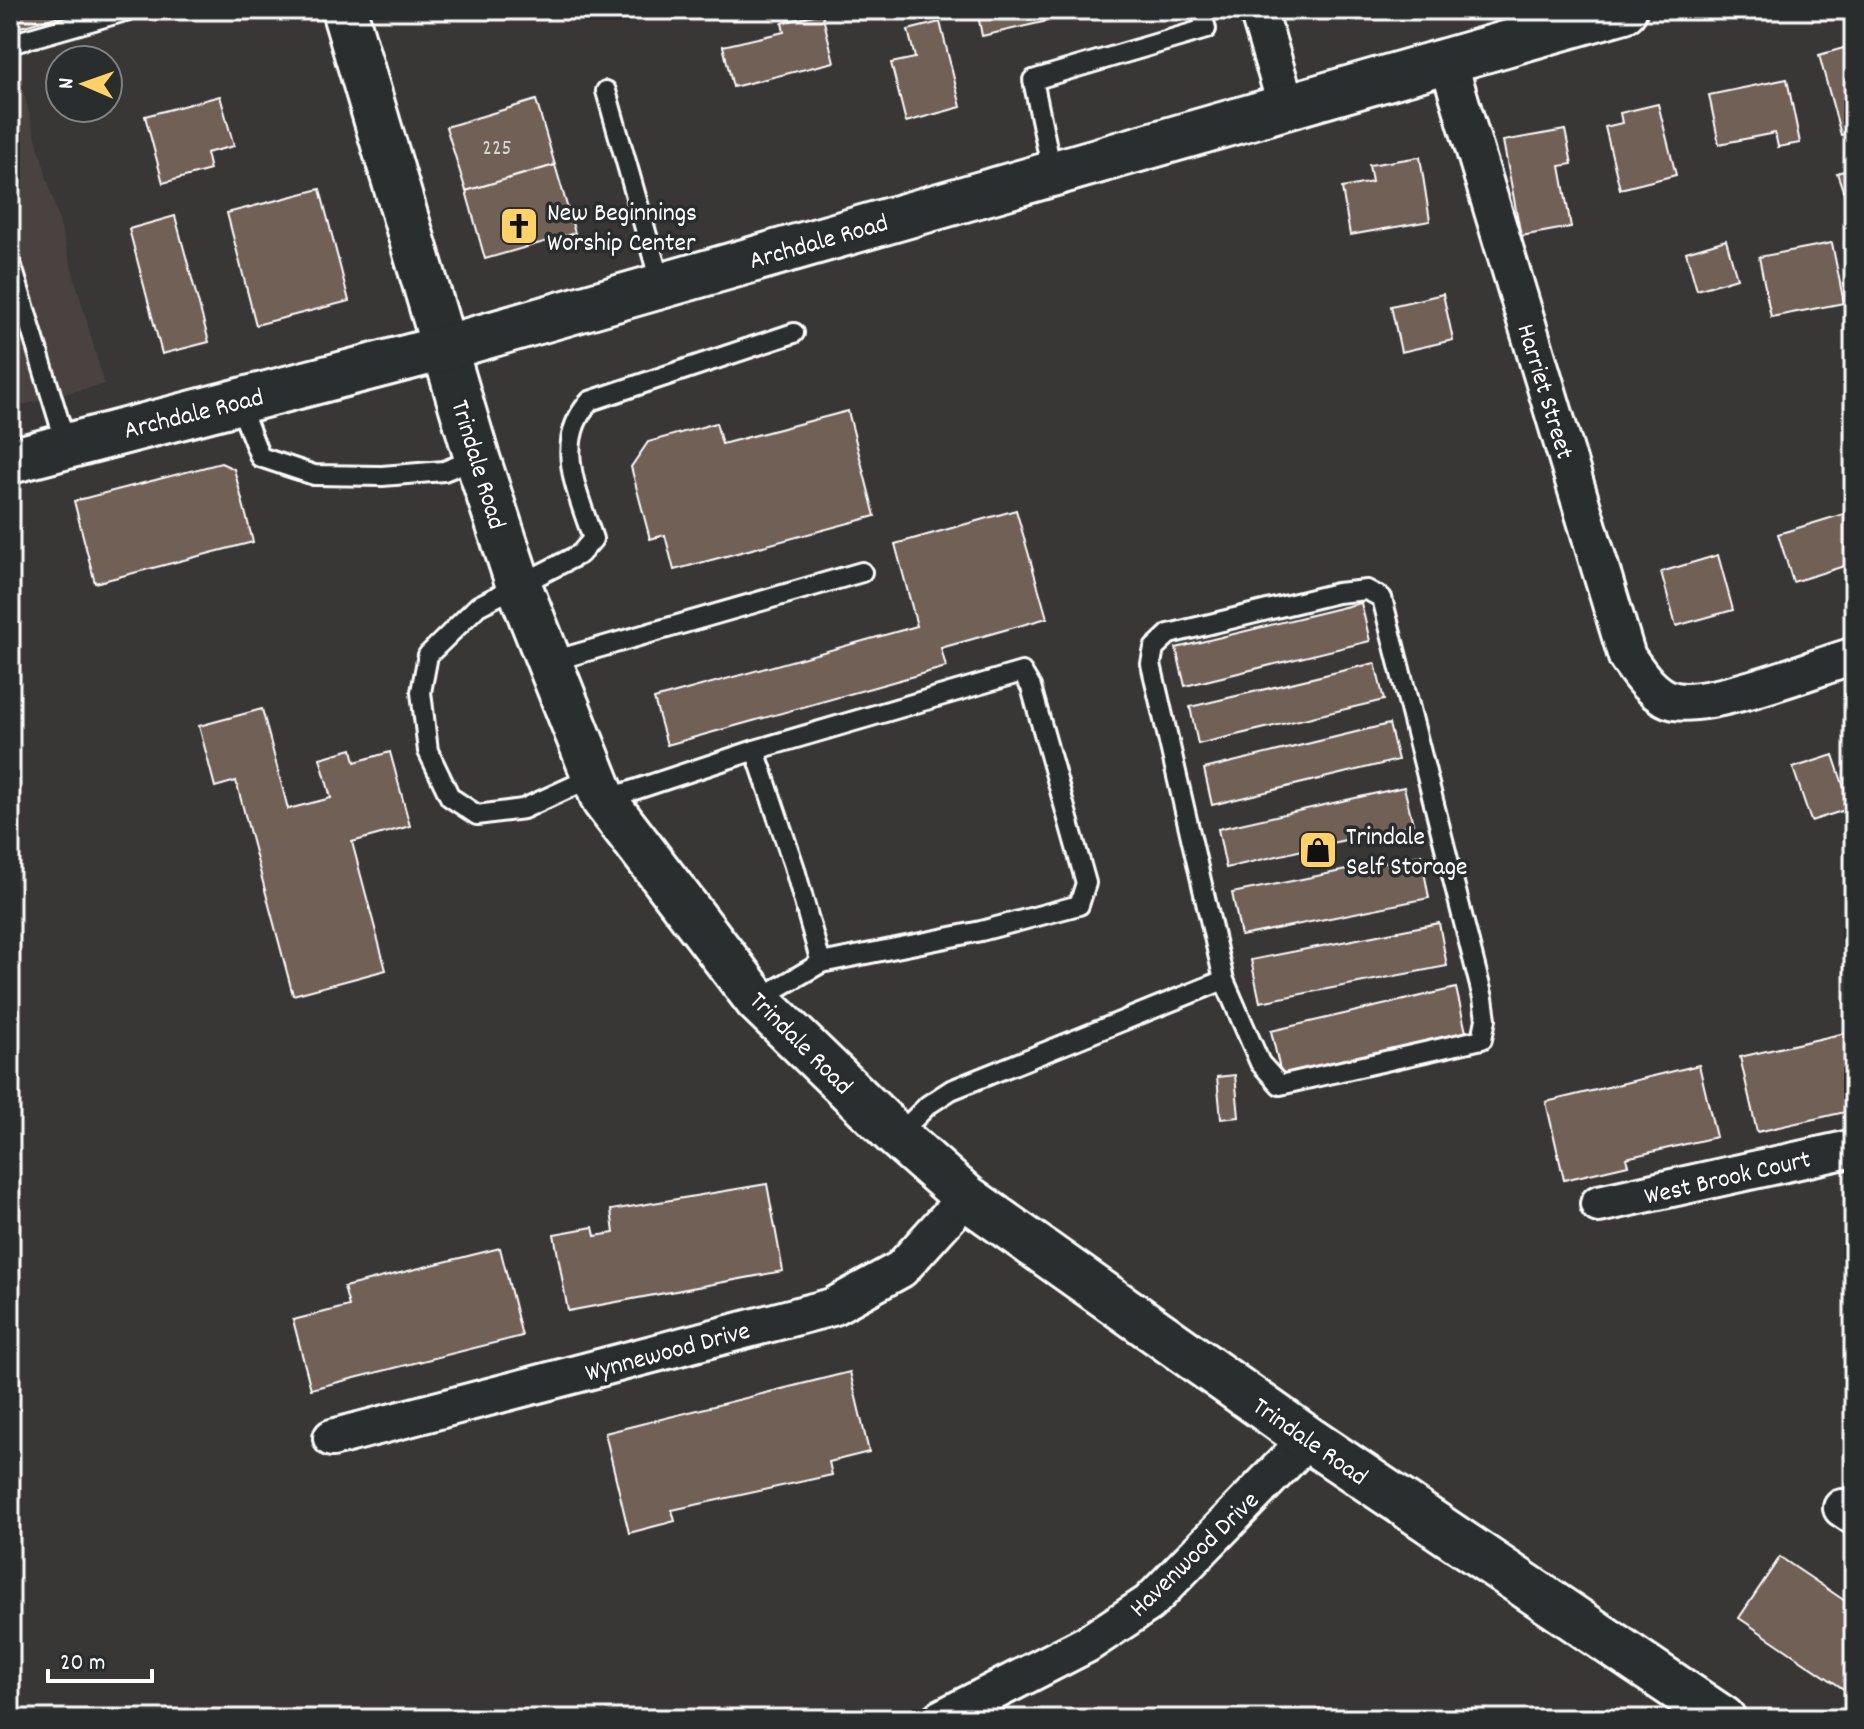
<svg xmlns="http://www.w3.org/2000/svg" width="1864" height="1729" viewBox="0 0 1864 1729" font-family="Dekko,sans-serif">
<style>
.built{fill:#494340}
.building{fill:#706057;stroke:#fff;stroke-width:2}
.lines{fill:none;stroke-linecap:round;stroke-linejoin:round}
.service-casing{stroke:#fff;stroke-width:24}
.minor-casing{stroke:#fff;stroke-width:42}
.secondary-casing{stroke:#fff;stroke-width:50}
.service{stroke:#2a2d2e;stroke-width:18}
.minor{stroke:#2a2d2e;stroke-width:36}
.secondary{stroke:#2a2d2e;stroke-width:44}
.labels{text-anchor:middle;stroke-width:7;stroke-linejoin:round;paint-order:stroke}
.number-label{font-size:22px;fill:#dbd7d5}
.poi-label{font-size:26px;fill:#fff;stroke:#2a2d2e;text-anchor:start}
.street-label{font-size:26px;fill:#fff;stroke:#2a2d2e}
</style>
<rect width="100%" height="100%" fill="#383736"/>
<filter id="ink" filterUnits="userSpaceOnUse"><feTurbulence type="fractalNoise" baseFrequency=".0125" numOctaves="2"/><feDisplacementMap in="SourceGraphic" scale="16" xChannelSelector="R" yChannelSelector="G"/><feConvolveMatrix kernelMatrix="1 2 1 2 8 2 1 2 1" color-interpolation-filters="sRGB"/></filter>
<g filter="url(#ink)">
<polygon class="built" points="18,73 104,384 10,408 10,76"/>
<g class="building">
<polygon points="10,10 81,10 10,30"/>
<polygon points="977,10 1096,10 982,36"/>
<polygon points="822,13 834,62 733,87 723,46 784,32 782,23"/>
<polygon points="940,22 961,107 906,122 891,63 915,58 908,30"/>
<polygon points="1854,45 1854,132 1841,135 1819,55"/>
<polygon points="1787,79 1800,143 1778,147 1775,133 1719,144 1709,95"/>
<polygon points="220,96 234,146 206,153 210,170 163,183 145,116"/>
<polygon points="536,100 555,165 466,191 446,127"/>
<polygon points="1658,104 1676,175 1620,189 1605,127 1622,123 1620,113"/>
<polygon points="1565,130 1572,164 1560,166 1571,227 1521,236 1503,141"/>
<polygon points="1420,157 1430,221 1350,235 1342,188 1372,182 1369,165"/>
<polygon points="555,165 575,233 485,259 466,191"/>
<polygon points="1854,168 1854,215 1852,216 1837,173"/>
<polygon points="320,189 349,301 256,325 227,213"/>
<polygon points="175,216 209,342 162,354 129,229"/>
<polygon points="1726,240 1737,278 1697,290 1686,252"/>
<polygon points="1832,243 1844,303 1771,317 1759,257"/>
<polygon points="1443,294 1453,340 1401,352 1391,306"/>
<polygon points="848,411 875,516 674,570 665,535 650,539 631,467 648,442 716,423 722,444"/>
<polygon points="221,463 234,469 253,542 95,583 74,501"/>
<polygon points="1016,510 1047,618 941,648 946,667 667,745 654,699 917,626 895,544"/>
<polygon points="1850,512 1854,563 1793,582 1778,534"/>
<polygon points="1718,555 1733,610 1676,626 1661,572"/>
<polygon points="1361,603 1370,641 1185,686 1176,648"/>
<polygon points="1375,663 1384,700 1198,744 1190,707"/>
<polygon points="262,709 288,809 331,798 320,758 352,749 355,762 390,752 410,826 352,842 386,970 293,995 236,781 215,787 199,726"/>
<polygon points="1389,724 1398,760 1212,805 1204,769"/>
<polygon points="1833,755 1851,808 1811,821 1793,768"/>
<polygon points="1404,787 1413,824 1226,868 1218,829"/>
<polygon points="1421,855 1429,898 1241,936 1232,893"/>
<polygon points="1439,923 1447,966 1260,1002 1251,960"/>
<polygon points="1456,988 1466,1032 1281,1074 1271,1031"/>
<polygon points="1854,1031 1854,1110 1757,1132 1740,1057"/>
<polygon points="1699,1065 1716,1137 1626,1158 1628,1165 1564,1180 1546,1102"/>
<polygon points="1235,1075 1239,1117 1221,1119 1217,1077"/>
<polygon points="767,1184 783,1271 568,1311 554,1234 593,1227 595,1236 614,1233 611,1210"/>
<polygon points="500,1248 522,1336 311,1389 293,1320 349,1306 344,1287"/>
<polygon points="850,1372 869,1452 829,1462 832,1475 672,1510 675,1521 629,1533 605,1433"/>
<polygon points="1780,1557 1854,1607 1854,1696 1739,1618"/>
</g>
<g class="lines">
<defs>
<g id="service">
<polyline points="10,44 129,10"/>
<polyline points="606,91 661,285"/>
<polyline points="1052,172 1033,80 1206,29 1201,10"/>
<polyline points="10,260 66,444"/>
<polyline points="238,401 260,457 314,475 382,476 444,471 477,458"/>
<polyline points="549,662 862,572"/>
<polyline points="755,750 1022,672 1031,687 1086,883 1079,905 981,931 821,963"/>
<path d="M595 776 523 809 477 815 450 797 428 751 421 692 428 655 478 606 580 554 593 539C578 493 552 442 590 401L794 333"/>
<polyline points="604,800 755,750 794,866 821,963 757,1000"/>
<polyline points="897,1136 928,1105 951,1090 1224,980 1260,1063 1280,1085 1482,1039 1486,1019 1483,998 1382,598 1367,590 1337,593 1169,634 1154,648 1151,664 1224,980"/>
</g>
<g id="minor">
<polyline points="1258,10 1286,104"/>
<path d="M1448 61 1627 657C1638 673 1654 697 1675 701 1713 708 1814 668 1854 656"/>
<polyline points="1599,1204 1854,1148"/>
<polyline points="332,1438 832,1307 901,1269 966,1197"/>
<polyline points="1842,1508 1854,1516"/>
<polyline points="940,1719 1087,1644 1149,1603 1308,1439"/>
</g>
<g id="secondary">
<polyline points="344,10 477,458 518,583 604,800 757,1000 897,1136 966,1197 1308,1439 1723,1719"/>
<polyline points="10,461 444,348 1624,10"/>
</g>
</defs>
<use href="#service" class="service-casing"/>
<use href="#minor" class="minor-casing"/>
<use href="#secondary" class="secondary-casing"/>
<use href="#service" class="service"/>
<use href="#minor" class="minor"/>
<use href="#secondary" class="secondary"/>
</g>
</g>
<defs>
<symbol id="church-square" viewBox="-11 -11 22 22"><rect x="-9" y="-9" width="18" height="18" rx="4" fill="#ffd166" stroke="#2a2d2e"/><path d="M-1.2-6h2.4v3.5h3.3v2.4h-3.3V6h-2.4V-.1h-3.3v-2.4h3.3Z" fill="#111"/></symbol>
<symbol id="shop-square" viewBox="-11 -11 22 22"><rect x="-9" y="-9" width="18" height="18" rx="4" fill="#ffd166" stroke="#2a2d2e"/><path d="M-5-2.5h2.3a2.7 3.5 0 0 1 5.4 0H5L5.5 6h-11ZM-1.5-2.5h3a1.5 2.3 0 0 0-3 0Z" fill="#111"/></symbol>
</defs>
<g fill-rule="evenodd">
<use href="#church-square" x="497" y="204" width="44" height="44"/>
<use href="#shop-square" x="1296" y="828" width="44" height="44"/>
</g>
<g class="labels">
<g class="number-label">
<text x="497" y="154">225</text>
</g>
<g class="poi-label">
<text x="547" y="220">New Beginnings<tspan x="547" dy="30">Worship Center</tspan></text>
<text x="1346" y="844">Trindale<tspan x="1346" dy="30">Self Storage</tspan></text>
</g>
<g class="street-label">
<text transform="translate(818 240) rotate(-16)" y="9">Archdale Road</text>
<text transform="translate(1547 391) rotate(73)" y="9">Harriet Street</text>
<text transform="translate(193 412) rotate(-14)" y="9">Archdale Road</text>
<text transform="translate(480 464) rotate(73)" y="9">Trindale Road</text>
<text transform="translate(802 1042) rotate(45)" y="9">Trindale Road</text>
<text transform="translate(1727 1176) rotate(-13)" y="9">West Brook Court</text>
<text transform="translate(667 1350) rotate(-15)" y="9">Wynnewood Drive</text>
<text transform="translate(1311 1440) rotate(35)" y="9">Trindale Road</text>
<text transform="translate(1193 1553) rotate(-44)" y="9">Havenwood Drive</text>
</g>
</g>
<rect width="1864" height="1729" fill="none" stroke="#2a2d2e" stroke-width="40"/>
<rect x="20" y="20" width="1824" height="1689" fill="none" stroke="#fff" stroke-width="3" filter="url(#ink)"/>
<g transform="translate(84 84) rotate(272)"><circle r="38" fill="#2a2d2e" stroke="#7f8182" stroke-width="2"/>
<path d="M0-6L14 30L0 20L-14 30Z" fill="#ffd166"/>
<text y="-12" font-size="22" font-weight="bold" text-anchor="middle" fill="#ffffff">N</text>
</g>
<path d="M48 1669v12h104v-12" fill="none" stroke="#ffffff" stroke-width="4"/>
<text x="60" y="1669" font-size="24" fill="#ffffff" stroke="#2a2d2e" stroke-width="6" paint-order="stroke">20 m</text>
</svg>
